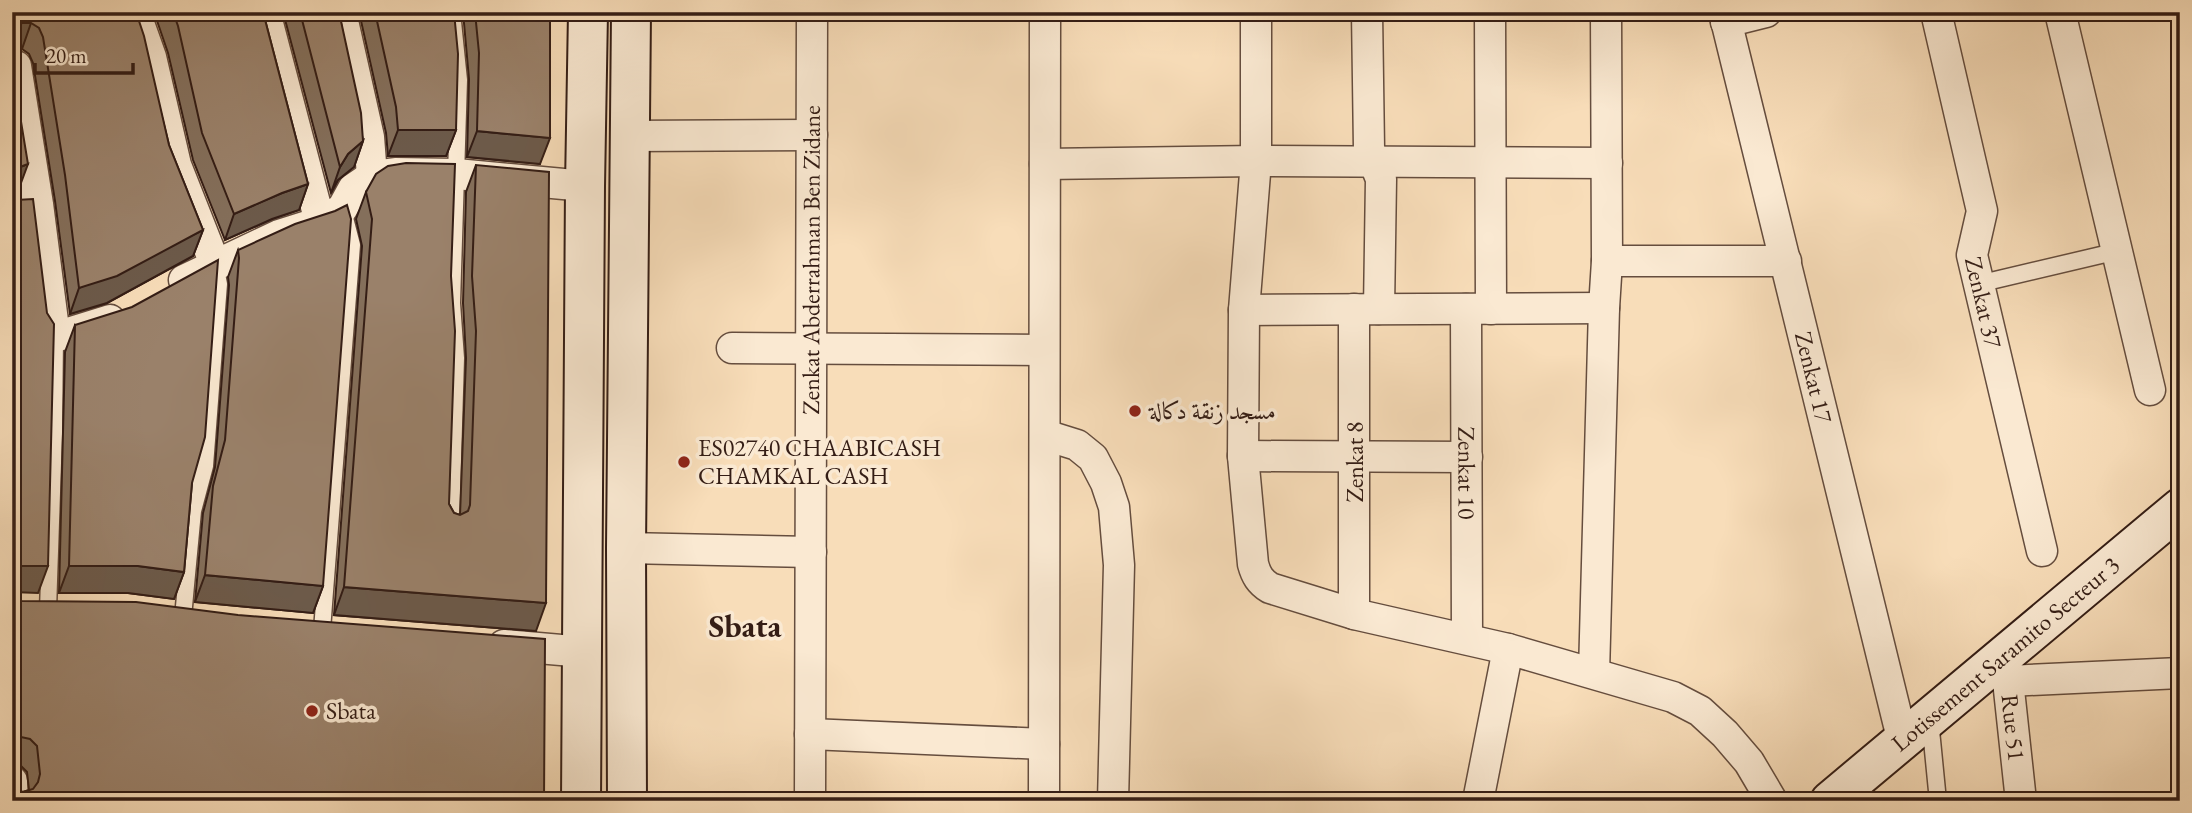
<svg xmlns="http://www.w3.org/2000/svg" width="2192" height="813" viewBox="0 0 2192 813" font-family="'EB Garamond',Amiri,serif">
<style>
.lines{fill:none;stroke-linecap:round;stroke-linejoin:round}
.lane-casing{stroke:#654d3e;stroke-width:19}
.street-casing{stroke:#654d3e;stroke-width:33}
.secondary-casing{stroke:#341d15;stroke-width:42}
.lane{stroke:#fae9d2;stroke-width:16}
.street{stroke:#fae9d2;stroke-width:30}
.secondary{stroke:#fae9d2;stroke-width:38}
.wall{fill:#846f5b;stroke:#341d15;stroke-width:2}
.shaded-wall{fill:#6c5a4a;stroke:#341d15;stroke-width:2}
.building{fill:#9a816a;stroke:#341d15;stroke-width:2}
.poi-dot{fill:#8f2418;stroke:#fae9d2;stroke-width:2.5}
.labels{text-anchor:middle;stroke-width:7;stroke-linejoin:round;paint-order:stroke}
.street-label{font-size:24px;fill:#341d15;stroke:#fae9d2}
.poi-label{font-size:24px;fill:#341d15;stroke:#fae9d2;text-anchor:start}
.district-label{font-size:32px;font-weight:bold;fill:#341d15;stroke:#fae9d2}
</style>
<rect width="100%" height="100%" fill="#f8ddb9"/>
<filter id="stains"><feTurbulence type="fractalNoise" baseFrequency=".00286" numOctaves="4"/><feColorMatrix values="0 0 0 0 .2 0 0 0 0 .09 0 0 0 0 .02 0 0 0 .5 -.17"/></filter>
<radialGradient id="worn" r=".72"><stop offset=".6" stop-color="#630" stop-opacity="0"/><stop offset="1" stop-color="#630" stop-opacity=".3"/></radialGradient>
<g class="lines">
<defs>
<g id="lane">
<polyline points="1978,284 2118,251"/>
<polyline points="451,527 456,358 452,303 459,80 452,12"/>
<polyline points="48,610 54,434 55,337"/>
<polyline points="183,617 193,511 205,466 219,284 215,264"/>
<polyline points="322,630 352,245 345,218"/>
<polyline points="1930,720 1938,801"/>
</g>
<g id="street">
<polyline points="135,12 151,57 176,165 215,264"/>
<polyline points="265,12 320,222"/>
<polyline points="341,12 369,137 372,176"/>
<path d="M1256 12V161L1244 310 1243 456 1253 564C1256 575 1260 582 1270 588L1354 614 1508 649 1673 697 1700 711 1725 734 1749 762 1772 801"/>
<polyline points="1367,12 1369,149 1381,179 1379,309"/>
<polyline points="1490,12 1491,309"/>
<path id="s1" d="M1724 12 1903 742"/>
<path id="s2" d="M1936 12 1982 211 1972 255 2042 551"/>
<polyline points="2060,12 2150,390"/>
<polyline points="1726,22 1766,12"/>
<polyline points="16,66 38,204 55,337 110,320"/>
<polyline points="629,136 812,135"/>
<polyline points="1045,164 1256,161 1607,163"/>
<polyline points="1607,261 1786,261"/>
<polyline points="184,280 279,235 320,222 342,209 353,189 372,176 395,173 456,174 585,186"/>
<path id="s3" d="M1466 309 1467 639"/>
<polyline points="1244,310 1604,308"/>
<polyline points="732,348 1044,350"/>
<polyline points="1045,435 1077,445 1093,458 1106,483 1114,507 1119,565 1113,801"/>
<polyline points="1243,456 1467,457"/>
<polyline points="626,548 811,552"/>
<polyline points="1354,614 1354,309"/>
<polyline points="504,645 584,652"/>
<path id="s4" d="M2006 662 2021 801"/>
<polyline points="1594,673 1604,308 1607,261 1606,12"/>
<polyline points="2008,681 2180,673"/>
<polyline points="810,734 1044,744"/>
<polyline points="12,781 13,801"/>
<path id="s5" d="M810 801 812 12"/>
<polyline points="1044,801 1045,12"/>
<polyline points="1478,801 1508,649"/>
</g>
<g id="secondary">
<polyline points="581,801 585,186 588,12"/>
<polyline points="627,801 626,548 631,12"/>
<path id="s6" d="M1830 801 2180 508"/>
</g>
</defs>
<use href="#lane" class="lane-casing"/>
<use href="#street" class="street-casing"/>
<use href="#secondary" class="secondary-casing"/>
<use href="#lane" class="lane"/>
<use href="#street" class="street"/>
<use href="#secondary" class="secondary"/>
</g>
<g class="wall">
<polygon points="12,12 136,12 169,145 203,230 193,256 107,303 70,314 55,201 33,63 29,54 22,49 12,49"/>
<polygon points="154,12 263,12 308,184 299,210 272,219 225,240 193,160 168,53"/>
<polygon points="283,12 339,12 363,141 354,167 338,180 331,193"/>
<polygon points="359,12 454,12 456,130 446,156 388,156 386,133"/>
<polygon points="463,12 550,12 540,164 467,157 469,79"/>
<polygon points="476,165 536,631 334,615 362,246 356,219 366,192 451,276 449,504 454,513 460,515 466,358 463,303 466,192"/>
<polygon points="238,250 323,586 313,613 195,602 203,513 215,467 229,285 228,277"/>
<polygon points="75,325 192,483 184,572 174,599 128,593 59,593 65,352"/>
<polygon points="12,598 544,801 12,801 14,790 23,792 29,790 27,772 21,766 12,764"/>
</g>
<g class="shaded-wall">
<polygon points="22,23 31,23 22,49 12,49 12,29 15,26"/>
<polygon points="398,130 456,130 446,156 388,156"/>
<polygon points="477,131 550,138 540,164 467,157"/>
<polygon points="363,141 354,167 338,180 331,193 340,167 348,154"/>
<polygon points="28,164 18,191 12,193 12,170"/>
<polygon points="308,184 299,210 272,219 225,240 234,214 282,193"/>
<polygon points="203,230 193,256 107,303 70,314 79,288"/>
<polygon points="22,566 48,566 38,593 12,592 12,569"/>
<polygon points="69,566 138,566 184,572 174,599 128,593 59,593"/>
<polygon points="205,575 323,586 313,613 195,602"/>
<polygon points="344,587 546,603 536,631 334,615"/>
<polygon points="21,737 12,762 12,740"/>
</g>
<g class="building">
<polygon points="12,12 136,12 144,36 169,145 203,230 117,276 79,288 65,175 43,37 39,28 31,23 22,23 15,26 12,29"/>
<polygon points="173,12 263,12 308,184 282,193 234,214 202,133 178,26"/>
<polygon points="300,12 339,12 361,113 363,141 348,154 340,167"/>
<polygon points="375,12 454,12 458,54 456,130 398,130 396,107"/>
<polygon points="475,12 550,12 550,138 477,131 479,53"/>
<polygon points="12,67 28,164 12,170"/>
<polygon points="406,163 455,164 451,276 455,331 449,504 454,513 460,515 468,511 470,505 476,331 472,276 476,165 549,172 546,603 344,587 372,219 366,192 376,174 388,166"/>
<polygon points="12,198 16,200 33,199 47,313 54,324 48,566 22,566 12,569"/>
<polygon points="347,205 351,219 323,586 205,575 213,486 225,440 239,258 238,250 295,224 335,211"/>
<polygon points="218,260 205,437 192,483 184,572 138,566 69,566 75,325 132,307"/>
<polygon points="12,598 21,601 136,602 238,615 545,639 544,801 12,801 12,788 14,790 23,792 33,789 38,782 40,774 37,746 30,739 21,737 12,740"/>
</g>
<g class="poi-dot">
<circle cx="1135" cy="411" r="7"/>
<circle cx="684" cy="462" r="7"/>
<circle cx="312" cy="711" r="7"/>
</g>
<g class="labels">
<g class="street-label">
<text dy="8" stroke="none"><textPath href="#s5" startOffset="541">Zenkat Abderrahman Ben Zidane</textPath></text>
<text dy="8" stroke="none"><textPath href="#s2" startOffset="298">Zenkat 37</textPath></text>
<text dy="8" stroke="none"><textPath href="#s1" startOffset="376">Zenkat 17</textPath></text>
<text transform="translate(1355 462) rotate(-90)" y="8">Zenkat 8</text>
<text dy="8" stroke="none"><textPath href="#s3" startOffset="164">Zenkat 10</textPath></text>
<text dy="8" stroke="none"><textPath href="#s6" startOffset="229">Lotissement Saramito Secteur 3</textPath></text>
<text dy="8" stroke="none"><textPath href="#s4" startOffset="66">Rue 51</textPath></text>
</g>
<g class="poi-label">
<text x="1149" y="419">مسجد زنقة دكالة</text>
<text x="698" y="456">ES02740 CHAABICASH<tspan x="698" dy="28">CHAMKAL CASH</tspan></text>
<text x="326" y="719">Sbata</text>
</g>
<g class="district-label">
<text x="745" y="637">Sbata</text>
</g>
</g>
<rect width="2192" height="813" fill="none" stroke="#f8ddb9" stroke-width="42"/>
<rect x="14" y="14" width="2164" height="785" fill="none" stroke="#341d15" stroke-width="3.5"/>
<rect x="21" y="21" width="2150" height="771" fill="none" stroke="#341d15" stroke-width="2"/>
<path d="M35 63v10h98v-10" fill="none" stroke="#341d15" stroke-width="3.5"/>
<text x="46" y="63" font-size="21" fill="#341d15" stroke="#fae9d2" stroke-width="5" paint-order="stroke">20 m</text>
<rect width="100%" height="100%" filter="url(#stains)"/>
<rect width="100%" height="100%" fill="url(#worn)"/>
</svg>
